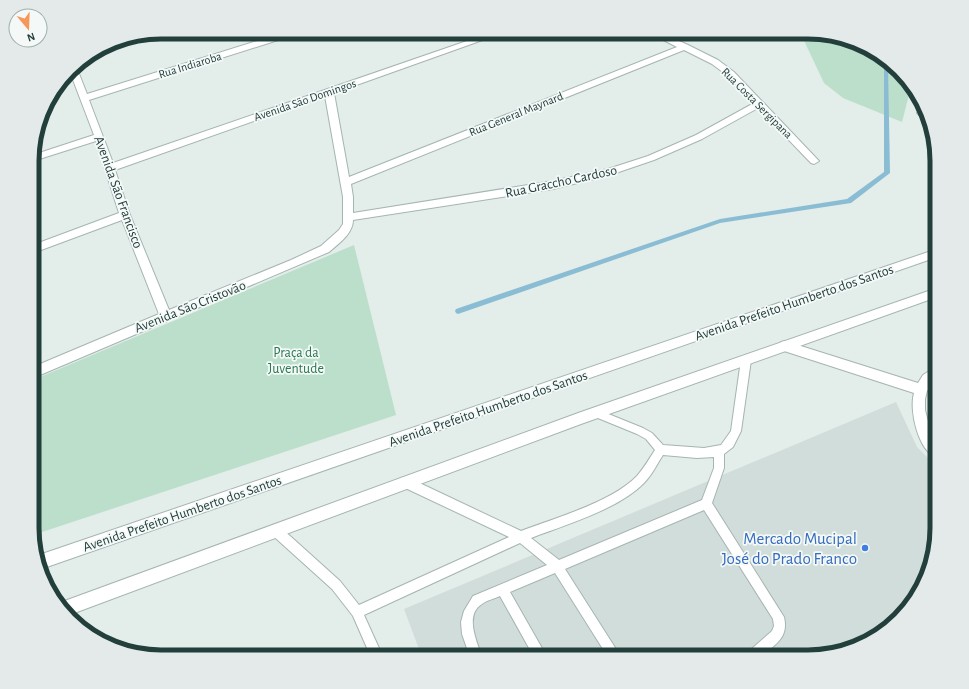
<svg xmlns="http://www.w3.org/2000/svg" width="969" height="689" viewBox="0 0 969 689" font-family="'Alegreya Sans',sans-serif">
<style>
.built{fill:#d1ddda}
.green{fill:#bbdfca}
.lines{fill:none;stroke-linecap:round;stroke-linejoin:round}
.stream{fill:#8abdd4;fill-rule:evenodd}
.service-casing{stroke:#a5b5b2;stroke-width:2}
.minor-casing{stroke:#a5b5b2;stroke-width:2}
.tertiary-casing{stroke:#a5b5b2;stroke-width:2}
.service{fill:#fff;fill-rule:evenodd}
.minor{fill:#fff;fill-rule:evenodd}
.tertiary{fill:#fff;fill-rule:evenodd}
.shop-dot{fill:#3f7fe0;stroke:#f4f9f8;stroke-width:1.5}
.labels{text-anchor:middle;stroke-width:3.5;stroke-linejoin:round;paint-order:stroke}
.far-street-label{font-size:12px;fill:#223f3c;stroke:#f4f9f8}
.street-label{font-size:14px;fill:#223f3c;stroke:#f4f9f8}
.park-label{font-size:14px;fill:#2b7854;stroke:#f4f9f8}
.near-shop-label{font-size:17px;fill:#366cbe;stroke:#f4f9f8;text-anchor:end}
.rim{fill:none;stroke:#223f3c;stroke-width:5}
</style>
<rect width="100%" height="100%" fill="#e3edea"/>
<polygon class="built" points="896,402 917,447 937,467 937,536 930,570 910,606 865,644 808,657 422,657 404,609"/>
<g class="green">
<polygon points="800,32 816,32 850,39 886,59 911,87 902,122 843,98 824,83"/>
<polygon points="354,245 396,415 33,535 33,380"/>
</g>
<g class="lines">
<polygon class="stream" points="879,55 884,57 888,66 890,173 851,203 720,223 458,314 456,313 455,311 456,309 720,219 847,199 884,172 884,66 879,56"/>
<defs>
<path id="service" d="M746 356 749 357 751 360 741 431 733 447 724 454V468L712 503 784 617C789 638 775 645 760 657H745L747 653 772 631 774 626 773 619 704 510 565 569 621 657H608L555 573 510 592 547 657H534L500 596C494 599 487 600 482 604 464 615 477 642 482 657H470L462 634 461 622 464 611 473 596 547 565 520 543 364 615 383 657H371L353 616 332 589 271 534 270 530 271 526 275 525 279 526 340 581 359 605 509 537 401 486 400 482 401 478 405 477 409 478 521 531C555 518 612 502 637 476 644 468 649 459 655 450L646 439 637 434 593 416 591 413 593 410 596 409 643 428 652 433 663 445 704 448 721 445 731 431 741 360 743 357ZM663 455 697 458 714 457V468L702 500 559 560 531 538C565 525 619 509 644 483 652 475 657 464 663 455Z"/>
<g id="minor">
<path d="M286 32H298L297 34 89 100 113 163 493 32H505L334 93 349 177 677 47 648 32H659L688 45 718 60 734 72 819 161 814 164 811 163 758 108 702 139 654 160 610 175 553 189 353 220C353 234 338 244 329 252L33 378V367L159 314 122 220 33 253V245L119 213 96 141 33 161V155L94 135 70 72 75 66H76L87 94ZM684 50 712 64 728 76 754 103 696 135 648 156 608 169 553 181 353 213V197L351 184ZM325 96 343 197V224L339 230 321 246 291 260 169 310 130 215 115 170Z"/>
<polygon points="923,107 925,115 919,115 917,113"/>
<path d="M785 341 918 383 923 375 937 366V379L927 391 925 399V410L930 429 937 441V458C918 451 909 410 914 393L781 350 779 346 781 342Z"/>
</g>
<g id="tertiary">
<polygon points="937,249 937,257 41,569 37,555 39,555"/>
<polygon points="937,288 937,297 581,424 69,615 59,603 581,412"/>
</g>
</defs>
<use href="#service" class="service-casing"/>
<use href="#minor" class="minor-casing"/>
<use href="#tertiary" class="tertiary-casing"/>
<use href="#service" class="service"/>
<use href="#minor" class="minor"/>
<use href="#tertiary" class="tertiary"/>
</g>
<circle class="shop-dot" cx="865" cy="548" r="4"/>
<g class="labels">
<g class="far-street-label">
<text transform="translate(190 65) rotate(-17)" y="4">Rua Indiaroba</text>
<text transform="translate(305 100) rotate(-19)" y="4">Avenida São Domingos</text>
<text transform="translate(757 103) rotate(45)" y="4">Rua Costa Sergipana</text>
<text transform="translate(516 114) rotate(-22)" y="4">Rua General Maynard</text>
</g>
<g class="street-label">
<text transform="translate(561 181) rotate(-12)" y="5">Rua Graccho Cardoso</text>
<text transform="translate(119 192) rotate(70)" y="5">Avenida São Francisco</text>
<text transform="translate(794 302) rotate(-19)" y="5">Avenida Prefeito Humberto dos Santos</text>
<text transform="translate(190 306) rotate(-22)" y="5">Avenida São Cristovão</text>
<text transform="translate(488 408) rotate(-19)" y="5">Avenida Prefeito Humberto dos Santos</text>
<text transform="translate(182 513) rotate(-19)" y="5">Avenida Prefeito Humberto dos Santos</text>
</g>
<g class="park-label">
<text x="296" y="357">Praça da<tspan x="296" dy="16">Juventude</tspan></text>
</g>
<g class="near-shop-label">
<text x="857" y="544">Mercado Mucipal<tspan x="857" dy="20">José do Prado Franco</tspan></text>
</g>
</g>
<path d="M0 0H969V689H0ZM161 39H808A122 122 0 0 1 930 161V528A122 122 0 0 1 808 650H161A122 122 0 0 1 39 528V161A122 122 0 0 1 161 39Z" fill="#e3eae9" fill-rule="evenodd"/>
<path class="rim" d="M161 39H808A122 122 0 0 1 930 161V528A122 122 0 0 1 808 650H161A122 122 0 0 1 39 528V161A122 122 0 0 1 161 39Z"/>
<g transform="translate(28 28) rotate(161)"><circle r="19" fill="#f4f9f8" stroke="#a0afad"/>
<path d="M0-3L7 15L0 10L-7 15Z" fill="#f69859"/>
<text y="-6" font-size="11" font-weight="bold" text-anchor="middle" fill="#223f3c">N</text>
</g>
</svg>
